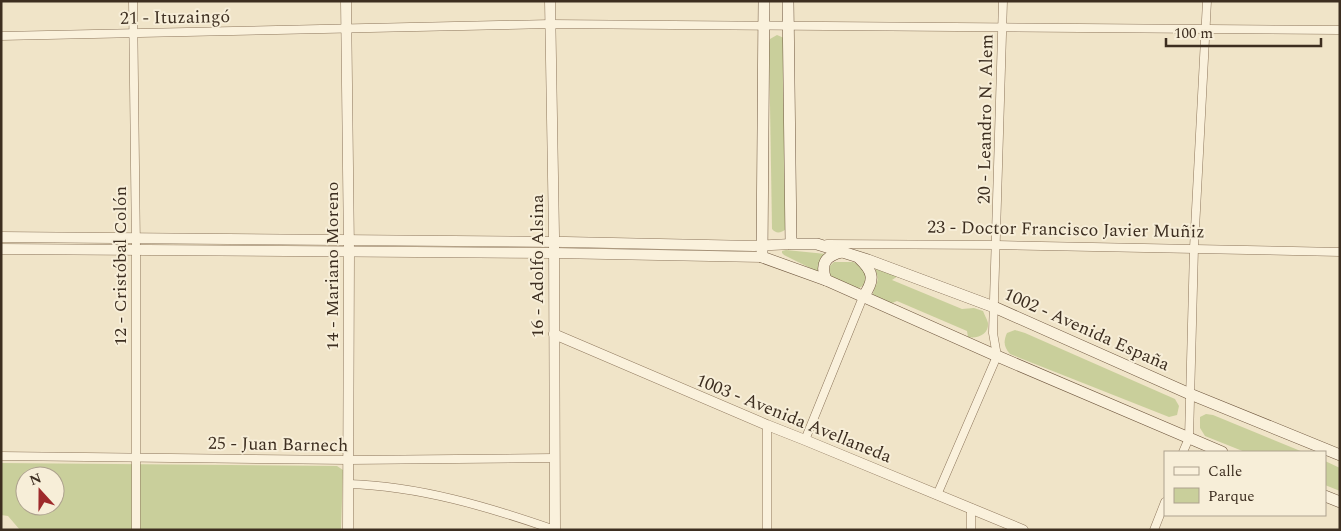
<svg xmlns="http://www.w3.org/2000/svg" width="1341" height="531" viewBox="0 0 1341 531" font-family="Spectral,serif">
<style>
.green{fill:#c9cf9b;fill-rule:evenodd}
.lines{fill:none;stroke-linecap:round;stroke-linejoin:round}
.minor-casing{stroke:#8d765c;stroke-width:9}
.tertiary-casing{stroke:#8d765c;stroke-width:11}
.secondary-casing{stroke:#6f573f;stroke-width:12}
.minor{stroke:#faf1dc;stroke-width:8}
.tertiary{stroke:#faf1dc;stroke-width:10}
.secondary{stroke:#faf1dc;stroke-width:11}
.labels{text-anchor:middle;stroke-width:4;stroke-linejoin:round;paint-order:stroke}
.street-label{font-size:18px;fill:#3d2e20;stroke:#f7eed8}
</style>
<rect width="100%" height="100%" fill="#f0e4c8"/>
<g class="green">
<path d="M777 35 784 38 786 229C781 233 776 234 772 229L769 43 770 39Z"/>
<polygon points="786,250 826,254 820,261 818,272 784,255 782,253 782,251"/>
<polygon points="834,262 853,262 863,267 866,277 865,284 858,289 829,277 830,266"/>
<path d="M874 266 898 276 892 280 962 309 974 308 983 311C984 314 987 319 988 323 989 334 978 339 968 337L967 331 897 301 887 305 873 298C872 283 883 286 874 266Z"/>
<path d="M1015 330 1025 333 1175 399 1179 406 1177 415 1169 417 1010 354C1004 347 1003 342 1007 333Z"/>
<polygon points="1206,414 1213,415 1303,452 1245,452 1205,436 1200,428 1200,417"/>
<polygon points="1325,461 1340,468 1340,491 1325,485"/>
<path d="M1 463 337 466 343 470 341 530H20L8 516 1 515ZM25 476H55V506H25Z"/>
</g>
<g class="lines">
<defs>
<g id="minor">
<polyline points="133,1 136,249 136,530"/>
<polyline points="1,36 550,24 1340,30"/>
<polyline points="827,244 997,245 1340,252"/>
<polyline points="767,425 767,530"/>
<polyline points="805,440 863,297"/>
<polyline points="1183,452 1189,438 1194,248 1207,1"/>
<polyline points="1,456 349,460 554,458"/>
<path d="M348 484C419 486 489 507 555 530"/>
<polyline points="937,495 997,356 993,333 1003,1"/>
<polyline points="971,508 971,530"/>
<polyline points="1154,530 1165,502"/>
</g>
<g id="tertiary">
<polyline points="346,1 349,251 348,530"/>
<polyline points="550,1 554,235 555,530"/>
<polyline points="1,237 566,242 754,246 791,244"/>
<polyline points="1,249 554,253 762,257"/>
<polyline points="554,334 767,425 805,440 1023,530"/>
</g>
<g id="secondary">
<polyline points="764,1 762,257 826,280 997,356 1222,452"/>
<polyline points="788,1 791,244 817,244 868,260 994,307 1190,394 1340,455"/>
<path d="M859 258C874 272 875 280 863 297"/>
<path d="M826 280C820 264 825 256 842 252"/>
<polyline points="1325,496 1340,502"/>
</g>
</defs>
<use href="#minor" class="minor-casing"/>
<use href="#tertiary" class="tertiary-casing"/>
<use href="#secondary" class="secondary-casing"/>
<use href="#minor" class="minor"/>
<use href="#tertiary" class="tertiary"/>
<use href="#secondary" class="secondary"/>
</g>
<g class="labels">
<g class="street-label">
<text transform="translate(175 17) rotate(-1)" y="6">21 - Ituzaingó</text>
<text transform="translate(985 119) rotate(-89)" y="6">20 - Leandro N. Alem</text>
<text transform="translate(1066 229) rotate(1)" y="6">23 - Doctor Francisco Javier Muñiz</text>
<text transform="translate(120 266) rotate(-90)" y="6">12 - Cristóbal Colón</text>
<text transform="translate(332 266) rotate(-90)" y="6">14 - Mariano Moreno</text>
<text transform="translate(537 266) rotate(-90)" y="6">16 - Adolfo Alsina</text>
<text transform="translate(1087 329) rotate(24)" y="6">1002 - Avenida España</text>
<text transform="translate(794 418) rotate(22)" y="6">1003 - Avenida Avellaneda</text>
<text transform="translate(278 444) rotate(1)" y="6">25 - Juan Barnech</text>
</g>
</g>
<rect width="1341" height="531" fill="none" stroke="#3d2e20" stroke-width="5"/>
<rect x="1164" y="451" width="162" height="65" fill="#f7eed8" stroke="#ada18e"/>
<rect x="1174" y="467" width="25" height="8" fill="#faf1dc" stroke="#ada18e"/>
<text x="1208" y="476" font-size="15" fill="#3d2e20">Calle</text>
<rect x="1174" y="488" width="25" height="15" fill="#c9cf9b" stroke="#ada18e"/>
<text x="1208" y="501" font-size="15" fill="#3d2e20">Parque</text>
<g transform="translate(40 491) rotate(339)"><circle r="24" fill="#f7eed8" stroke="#ada18e"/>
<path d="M0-4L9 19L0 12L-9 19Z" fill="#9e2a2b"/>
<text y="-8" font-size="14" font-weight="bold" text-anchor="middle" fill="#3d2e20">N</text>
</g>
<path d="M1166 38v8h155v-8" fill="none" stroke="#3d2e20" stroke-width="2.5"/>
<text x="1174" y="38" font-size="15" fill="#3d2e20" stroke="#f7eed8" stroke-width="4" paint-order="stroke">100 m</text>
</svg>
